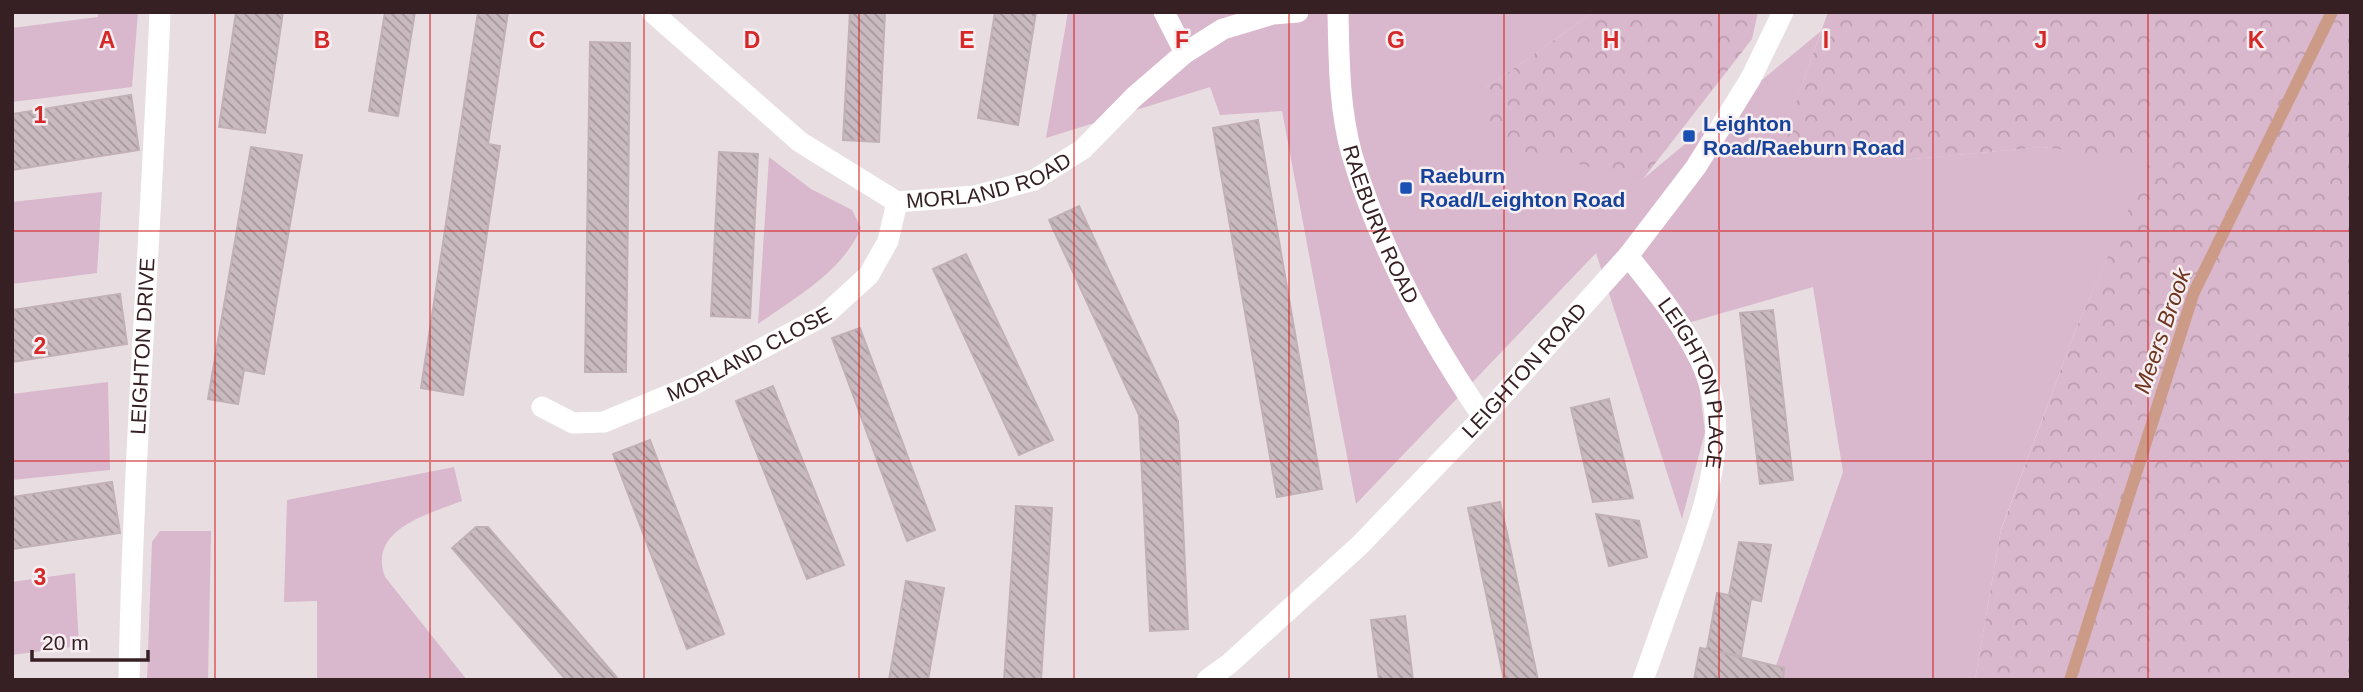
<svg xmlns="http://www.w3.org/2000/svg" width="2363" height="692" viewBox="0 0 2363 692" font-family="Arial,sans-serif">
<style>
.grass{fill:#d9b7cc}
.forest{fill:url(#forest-crowns)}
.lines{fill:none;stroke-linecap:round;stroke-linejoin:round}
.stream{stroke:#cb9b88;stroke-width:12}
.building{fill:url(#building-back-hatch);stroke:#c1b1b6;stroke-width:2}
.minor{stroke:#fff;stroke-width:21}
.grid{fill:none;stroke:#d62828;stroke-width:2;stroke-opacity:0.55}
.transit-dot{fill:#1a4fb4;stroke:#f6eef1;stroke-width:2.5}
.labels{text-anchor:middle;stroke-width:5;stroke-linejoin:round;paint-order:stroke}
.transit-label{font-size:21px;font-weight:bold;fill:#164399;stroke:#f6eef1;text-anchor:start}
.street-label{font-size:21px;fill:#372024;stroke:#f6eef1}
.water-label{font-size:23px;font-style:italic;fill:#6f361f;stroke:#f6eef1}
.grid-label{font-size:23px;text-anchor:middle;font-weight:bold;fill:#d62828;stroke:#f6eef1;stroke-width:5;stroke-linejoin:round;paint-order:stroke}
</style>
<defs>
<pattern id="forest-crowns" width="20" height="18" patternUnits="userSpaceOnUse" patternTransform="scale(1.75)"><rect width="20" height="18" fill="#d9b7cc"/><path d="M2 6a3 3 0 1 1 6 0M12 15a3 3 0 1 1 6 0" fill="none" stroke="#bb9daf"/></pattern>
<pattern id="building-back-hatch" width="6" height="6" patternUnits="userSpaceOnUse" patternTransform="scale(1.75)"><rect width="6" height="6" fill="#c9babf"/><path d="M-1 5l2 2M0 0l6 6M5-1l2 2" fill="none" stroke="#a4979b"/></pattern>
</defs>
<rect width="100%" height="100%" fill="#e8dee1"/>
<g class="grass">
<polygon points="98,12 138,12 132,87 12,102 12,28 98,17"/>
<polygon points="1068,12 1594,12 1486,88 1643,179 1821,31 1782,144 1902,160 2042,147 2150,161 2076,329 2001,529 1975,680 1771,680 1843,472 1813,287 1691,322 1705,432 1682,519 1596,253 1356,504 1282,111 1220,115 1210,87 1046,138"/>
<path d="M769 157 811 189 852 210 861 228C842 272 796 297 758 324Z"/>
<polygon points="102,192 97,273 12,284 12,202"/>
<polygon points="108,382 110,470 12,480 12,394"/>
<path d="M454 467 462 501C429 514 367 529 385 577L467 680H317V601L284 602 287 500Z"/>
<polygon points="160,531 211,531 208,680 147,680 152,542"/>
<polygon points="75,573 79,646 12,655 12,582"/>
</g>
<g class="forest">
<polygon points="1594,12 1758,12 1752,39 1643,179 1491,144 1486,88"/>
<polygon points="1828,12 2351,12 2351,680 1975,680 2001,530 2076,329 2149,162 2042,147 1902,160 1781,145"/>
</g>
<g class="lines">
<polyline class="stream" points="2070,680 2194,292 2332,12"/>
</g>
<g class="building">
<polygon points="236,12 283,12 265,133 219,127"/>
<polygon points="385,12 415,12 398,116 369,111"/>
<polygon points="478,12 508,12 488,144 500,146 463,395 421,388"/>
<polygon points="850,12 885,12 879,142 843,140"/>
<polygon points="995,12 1036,12 1018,125 978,118"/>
<polygon points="590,42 630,43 626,372 585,372"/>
<polygon points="131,95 139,150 12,170 12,114"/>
<polygon points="1258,120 1322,489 1277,497 1213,128"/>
<polygon points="251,147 302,155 264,374 244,370 238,404 208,399"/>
<polygon points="719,152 758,154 750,318 711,316"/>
<polygon points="1079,206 1178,421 1188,629 1150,631 1139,415 1049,220"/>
<polygon points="966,254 1053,440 1019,455 933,269"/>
<polygon points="120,294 127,344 12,362 12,310"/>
<polygon points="1773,310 1793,480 1760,484 1740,313"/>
<polygon points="860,328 935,530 907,541 832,338"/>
<polygon points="773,386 844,565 807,579 736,401"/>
<polygon points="1609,399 1633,498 1593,502 1571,408"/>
<polygon points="650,440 724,634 687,649 613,454"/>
<polygon points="112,482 120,533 12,549 12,497"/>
<polygon points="1500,502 1509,542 1538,680 1504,680 1485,589 1468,508"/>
<polygon points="1016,506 1052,508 1041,680 1004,680"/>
<polygon points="1596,514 1639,521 1647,557 1609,566"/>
<polygon points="476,527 488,527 619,680 566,680 452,548"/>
<polygon points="1739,542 1771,545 1761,601 1751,599 1741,656 1711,650 1784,668 1783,680 1694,680 1700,648 1707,649 1717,593 1729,595"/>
<polygon points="906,581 944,588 928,680 889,680"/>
<polygon points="1405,616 1413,680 1379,680 1371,620"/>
</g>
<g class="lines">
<g class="minor">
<path id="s1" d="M652 12 800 142 897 202 975 196 1034 180 1083 149 1134 97 1185 53 1223 29 1273 14 1298 12"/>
<polyline points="1164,12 1185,53"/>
<path id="s2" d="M1338 12C1339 60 1339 109 1352 155 1380 249 1428 337 1483 417"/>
<path id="s3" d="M1628 256C1655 290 1682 322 1701 362 1734 432 1705 506 1681 574 1668 609 1656 644 1643 680"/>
<path id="s4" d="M542 407 573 423 604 422 693 385 825 315 869 275 888 241 897 202"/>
<path id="s5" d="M129 680C133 457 151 235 160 12"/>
<path id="s6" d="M1207 680 1229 664 1360 545 1483 417 1628 256 1696 167 1751 78 1783 12"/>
</g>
</g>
<path class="grid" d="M215 12V680M430 12V680M644 12V680M859 12V680M1074 12V680M1289 12V680M1504 12V680M1719 12V680M1933 12V680M2148 12V680M12 231H2351M12 461H2351"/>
<g class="transit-dot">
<rect x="1682" y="129" width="14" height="14" rx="3.5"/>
<rect x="1399" y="181" width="14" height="14" rx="3.5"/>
</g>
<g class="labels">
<g class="transit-label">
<text x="1703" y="131">Leighton<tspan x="1703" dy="24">Road/Raeburn Road</tspan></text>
<text x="1420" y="183">Raeburn<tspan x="1420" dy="24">Road/Leighton Road</tspan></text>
</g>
<g class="street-label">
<text dy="7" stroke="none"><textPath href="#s1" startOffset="406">MORLAND ROAD</textPath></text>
<text dy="7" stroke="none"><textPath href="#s2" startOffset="219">RAEBURN ROAD</textPath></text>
<text dy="7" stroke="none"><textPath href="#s5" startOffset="334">LEIGHTON DRIVE</textPath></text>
<text dy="7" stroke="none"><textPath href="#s4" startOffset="226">MORLAND CLOSE</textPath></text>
<text dy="7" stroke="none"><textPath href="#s6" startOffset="444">LEIGHTON ROAD</textPath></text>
<text dy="7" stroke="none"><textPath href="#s3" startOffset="147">LEIGHTON PLACE</textPath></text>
</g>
<g class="water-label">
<text transform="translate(2162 331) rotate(-71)" y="8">Meers Brook</text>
</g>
</g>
<g class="grid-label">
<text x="107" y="48">A</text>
<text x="322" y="48">B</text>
<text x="537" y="48">C</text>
<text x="752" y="48">D</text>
<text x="967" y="48">E</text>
<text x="1182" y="48">F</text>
<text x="1396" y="48">G</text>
<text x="1611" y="48">H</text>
<text x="1826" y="48">I</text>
<text x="2041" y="48">J</text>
<text x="2256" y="48">K</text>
<text x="40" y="123">1</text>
<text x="40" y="354">2</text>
<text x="40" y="585">3</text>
</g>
<rect width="2363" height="692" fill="none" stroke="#372024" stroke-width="28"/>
<path d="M32 650v10h116v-10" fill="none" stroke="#372024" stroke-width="3.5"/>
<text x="42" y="650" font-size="21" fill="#372024" stroke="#f6eef1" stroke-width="5" paint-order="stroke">20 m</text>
</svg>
